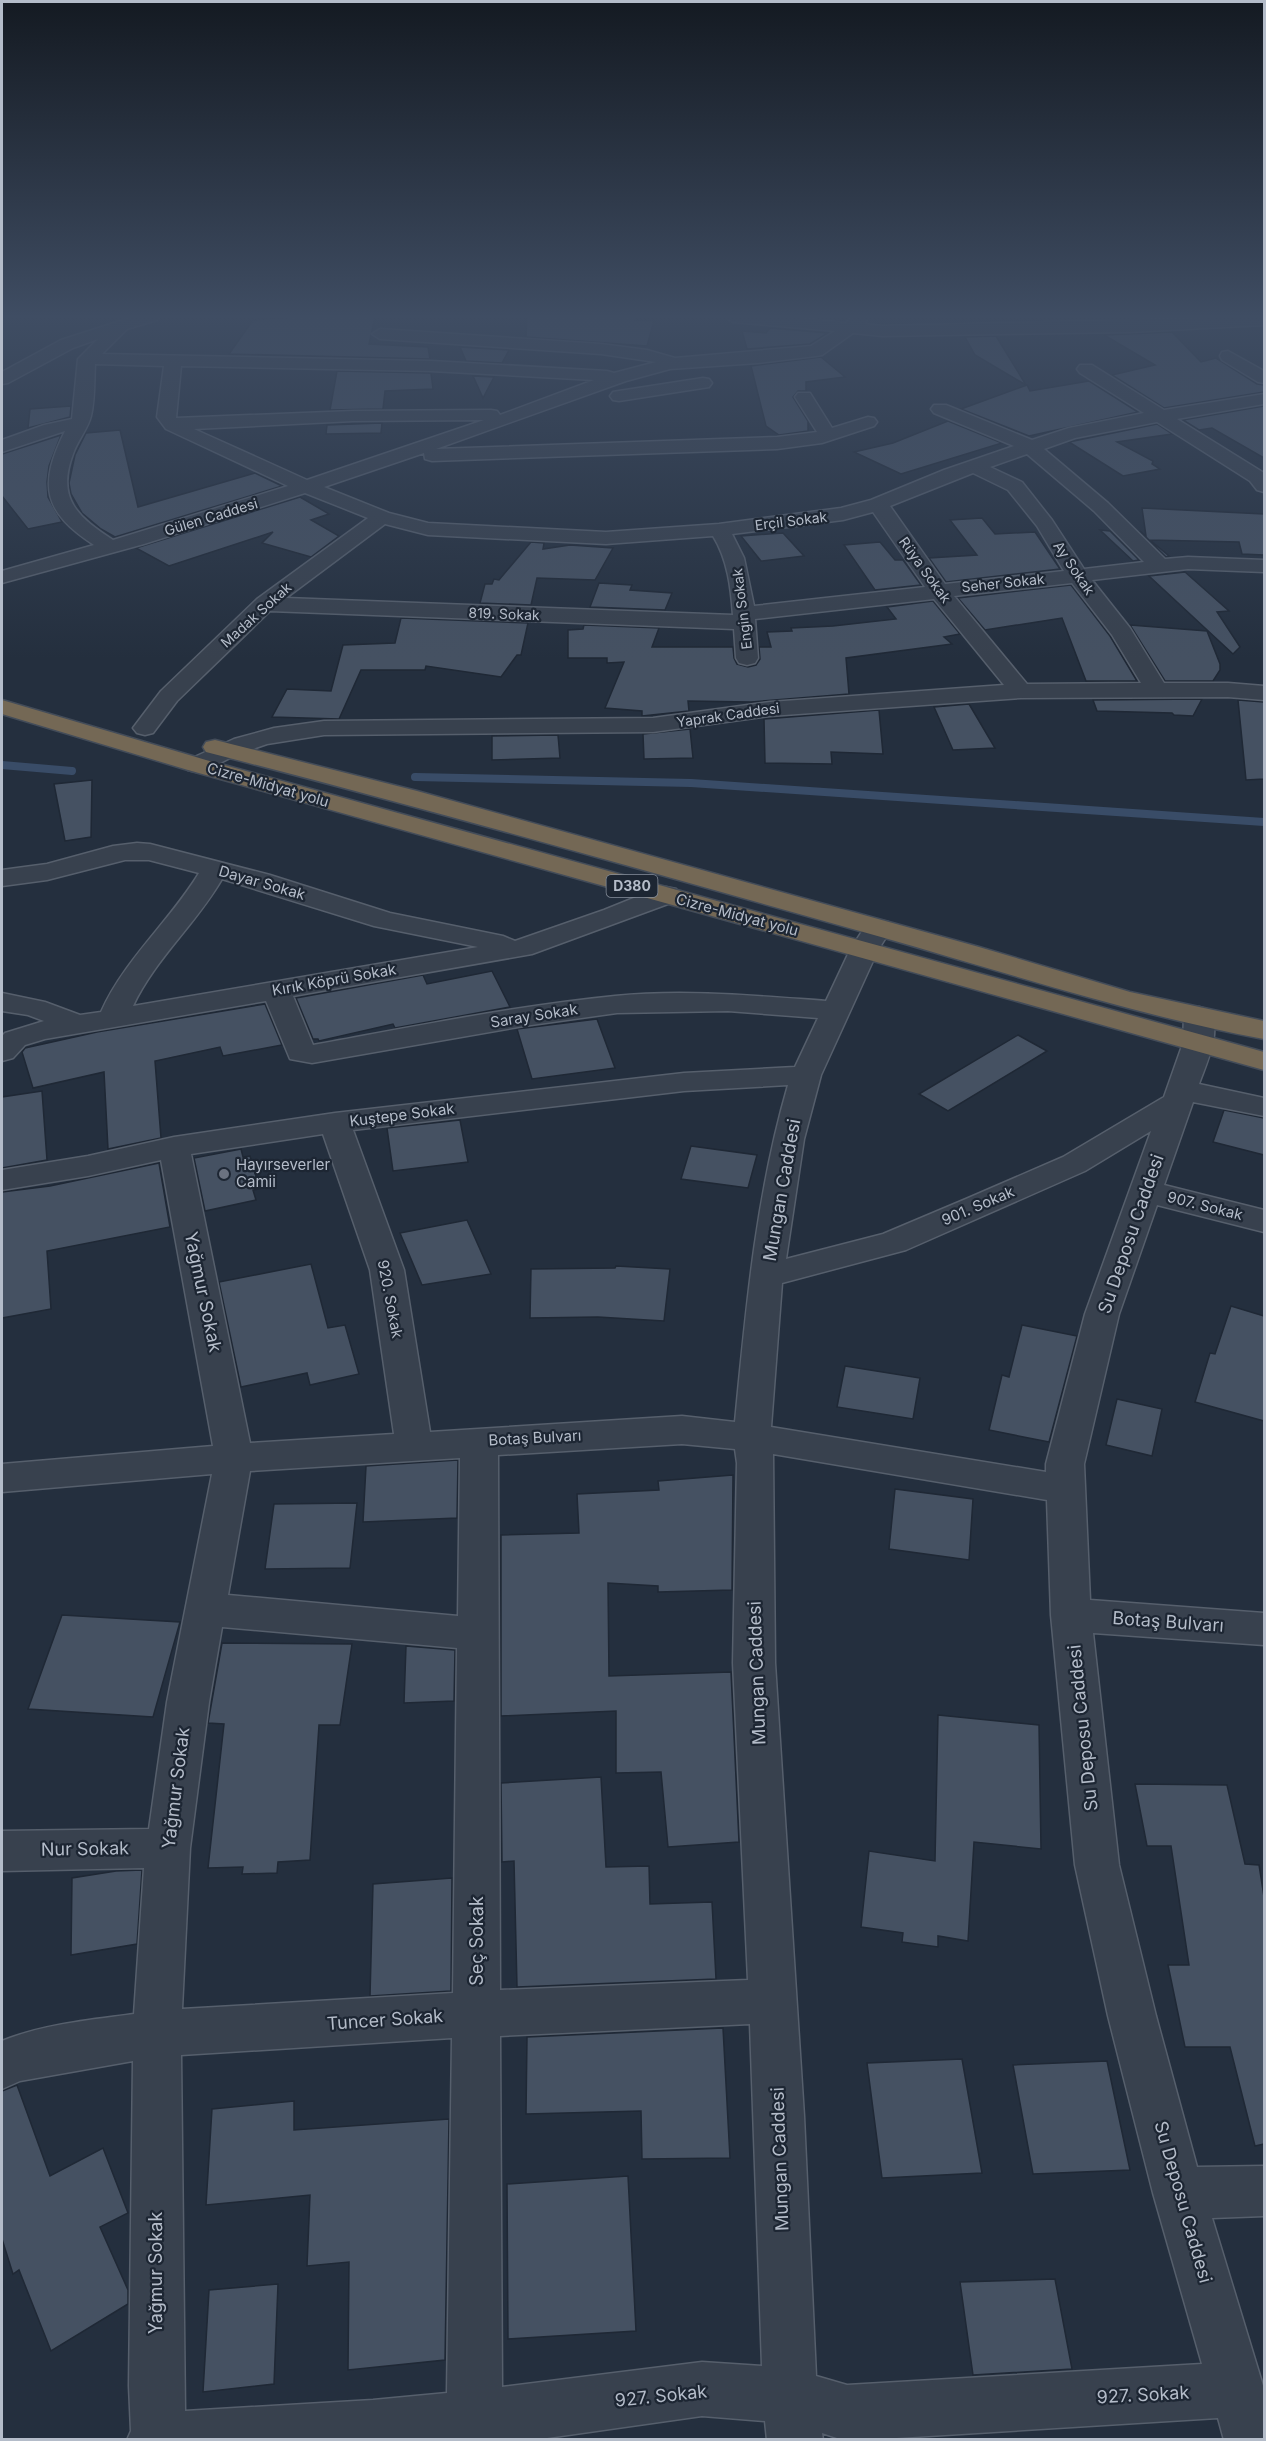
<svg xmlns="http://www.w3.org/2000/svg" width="1266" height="2441" viewBox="0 0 1266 2441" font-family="Inter,sans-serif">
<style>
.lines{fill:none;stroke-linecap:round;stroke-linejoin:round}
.stream{stroke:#394c67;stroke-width:8}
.building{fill:#455162;stroke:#1f2835;stroke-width:1.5}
.minor-casing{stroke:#565f6c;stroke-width:3}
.highway-casing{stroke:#434c59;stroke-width:3}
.minor{fill:#38414e;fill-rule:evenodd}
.highway{fill:#746855;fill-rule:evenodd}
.worship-dot{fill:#6b7280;stroke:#1d2633;stroke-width:2}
.labels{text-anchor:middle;stroke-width:4.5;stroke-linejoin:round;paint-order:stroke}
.far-street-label{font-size:14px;fill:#b4bcc9;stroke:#1d2633}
.shield{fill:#1d2633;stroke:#878f9c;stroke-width:1.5}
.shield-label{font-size:14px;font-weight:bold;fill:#b4bcc9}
.street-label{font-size:15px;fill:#b4bcc9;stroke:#1d2633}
.poi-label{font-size:15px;fill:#b4bcc9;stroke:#1d2633;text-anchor:start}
.near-street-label{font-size:18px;fill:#b4bcc9;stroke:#1d2633}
</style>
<rect width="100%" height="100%" fill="#242f3e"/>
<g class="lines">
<g class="stream">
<polyline points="2,765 72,771"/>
<polyline points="415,777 691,783 1264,822"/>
</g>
</g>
<g class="building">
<polygon points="296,317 375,317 369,344 428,347 430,359 229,354 253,320"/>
<polygon points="527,317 636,317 635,320 654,321 647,346 526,337"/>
<polygon points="770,328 828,333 810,344 747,349 742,331 766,333"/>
<polygon points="1172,332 1201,362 1216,358 1257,384 1264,385 1264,392 1164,408 1112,375 1155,365 1104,335"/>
<polygon points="996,336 1026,385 975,355 965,337"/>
<polygon points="460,347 509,350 502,363 466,361"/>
<polygon points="821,357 845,377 806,382 806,391 798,391 793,397 808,421 808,431 779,435 766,426 751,366"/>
<polygon points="337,371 431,373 433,389 385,391 383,409 330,410"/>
<polygon points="473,376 494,377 483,398"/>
<polygon points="1089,381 1138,412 1029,436 961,409 1027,385 1030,391"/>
<polygon points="71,406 70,417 28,428 30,409"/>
<polygon points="1264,406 1264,458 1212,428 1199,430 1183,420"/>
<polygon points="948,421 1002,443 901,474 854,452 893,443"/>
<polygon points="382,423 381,433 326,434 327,425"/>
<polygon points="1157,424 1172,434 1117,442 1153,461 1152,464 1160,469 1123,476 1069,442"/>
<polygon points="120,430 138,507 255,473 282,486 115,537 101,529 82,513 71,494 69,483 75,455 86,433"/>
<polygon points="61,435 49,466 47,482 48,497 62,522 28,529 2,496 2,454"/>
<polygon points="300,497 329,514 311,520 339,536 311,557 262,543 273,532 169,566 136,548"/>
<polygon points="1142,508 1264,514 1264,555 1242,554 1239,542 1150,540 1169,556 1166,557 1140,531 1146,536"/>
<polygon points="982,518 995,534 1035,532 1060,569 946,582 929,558 977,555 950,520"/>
<polygon points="1100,530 1110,531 1139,560 1133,561"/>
<polygon points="783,533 804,556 761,561 741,536"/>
<polygon points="531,542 544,543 543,549 570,545 613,548 595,580 537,578 531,605 480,603 485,584 492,584 494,579 499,580"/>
<polygon points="880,542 895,560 903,560 921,585 875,590 844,545"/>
<polygon points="1185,572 1229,611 1217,612 1240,647 1233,654 1149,576"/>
<polygon points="599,583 632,585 630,590 672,593 665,610 590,607"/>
<polygon points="1071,585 1110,636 1137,681 1086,681 1062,618 985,630 958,598"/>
<polygon points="933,601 960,634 944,637 952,644 846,658 849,694 751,702 688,701 689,711 642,716 642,711 605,708 624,662 607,663 607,658 568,658 568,630 583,629 584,625 659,628 652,647 733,647 734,658 737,664 748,667 756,665 760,659 759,647 771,647 767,632 792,631 791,628 833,626 896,619 887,607"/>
<polygon points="401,618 528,623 521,655 517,655 501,677 426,666 425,670 361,670 339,719 272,717 287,689 331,691 343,645 395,643"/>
<polygon points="1130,625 1207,631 1220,664 1220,670 1213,681 1165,681"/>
<polygon points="1202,699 1193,716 1174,715 1172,713 1097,711 1093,700"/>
<polygon points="1238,700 1264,702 1264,779 1246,780"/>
<polygon points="969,704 995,748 953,750 934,707"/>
<polygon points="879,710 883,754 831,752 832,764 765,763 764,719"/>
<polygon points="690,729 693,758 644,759 643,734"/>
<polygon points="558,735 560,758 492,760 492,736"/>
<polygon points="92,780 91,837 65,841 54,784"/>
<polygon points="492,971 510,1007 395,1028 393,1024 319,1041 318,1039 313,1039 296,998 423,975 427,984"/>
<polygon points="265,1004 282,1045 223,1056 220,1047 155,1061 161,1138 108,1149 104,1072 33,1088 22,1052 25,1048 97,1032"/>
<polygon points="597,1019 615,1068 532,1079 517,1029"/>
<polygon points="1018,1035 1047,1051 948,1111 919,1094"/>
<polygon points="42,1091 47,1160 2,1168 2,1097"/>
<polygon points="1224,1110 1264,1118 1264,1155 1213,1142"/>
<polygon points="460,1120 468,1162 393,1171 387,1128"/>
<polygon points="691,1146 757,1155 748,1188 681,1179"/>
<polygon points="241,1149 243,1157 250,1156 260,1189 253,1190 256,1200 205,1211 194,1158"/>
<polygon points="159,1163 170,1227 47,1251 51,1309 2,1318 2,1192 50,1186"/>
<polygon points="467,1220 491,1274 422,1285 400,1233"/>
<polygon points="311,1264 328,1328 345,1325 359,1374 310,1385 307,1373 241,1387 219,1282"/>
<polygon points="616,1266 670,1269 664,1321 598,1317 530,1318 531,1269 615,1268"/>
<polygon points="1231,1306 1264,1316 1264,1421 1195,1402 1210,1353 1215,1354"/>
<polygon points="1022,1325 1077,1336 1049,1442 989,1430 1002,1375 1009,1377"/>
<polygon points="845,1366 920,1378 913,1419 837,1407"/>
<polygon points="1117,1399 1162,1409 1152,1456 1106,1445"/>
<polygon points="458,1460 457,1518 363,1522 366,1466"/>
<polygon points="733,1475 732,1590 658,1592 658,1586 608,1583 609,1676 731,1672 739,1842 668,1847 661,1772 616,1773 616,1711 501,1716 501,1535 579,1533 577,1494 659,1490 658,1481"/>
<polygon points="895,1489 973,1499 969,1560 889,1549"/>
<polygon points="357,1503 350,1568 265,1569 274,1504"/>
<polygon points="62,1615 180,1622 153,1717 28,1709"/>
<polygon points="222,1643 352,1644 340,1725 319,1725 310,1860 278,1862 277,1873 242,1874 243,1867 208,1868 224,1724 208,1723"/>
<polygon points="406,1646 455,1650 454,1701 404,1703"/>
<polygon points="938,1715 1039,1725 1041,1849 974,1842 968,1941 938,1936 938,1947 902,1942 903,1933 861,1927 869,1851 935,1861"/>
<polygon points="601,1777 606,1867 649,1866 650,1904 712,1902 716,1979 517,1987 514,1861 502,1862 501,1783"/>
<polygon points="1135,1784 1227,1785 1245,1864 1259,1865 1264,1897 1264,2144 1255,2146 1230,2047 1185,2047 1168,1965 1189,1965 1171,1846 1147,1846"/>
<polygon points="142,1870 137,1944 71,1955 72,1878 116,1871"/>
<polygon points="452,1878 451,1991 370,1996 373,1884"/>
<polygon points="723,2028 730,2158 642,2159 641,2111 526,2114 527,2037"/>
<polygon points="962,2059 982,2173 882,2178 867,2063"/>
<polygon points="1107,2061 1130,2170 1033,2174 1013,2065"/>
<polygon points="17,2085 50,2176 103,2148 128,2213 100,2227 128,2290 128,2304 51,2351 19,2270 13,2274 2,2239 2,2091"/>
<polygon points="294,2101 294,2130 449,2119 445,2360 348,2370 349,2262 307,2266 310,2195 206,2205 212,2109"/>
<polygon points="628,2176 636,2331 508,2339 507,2184"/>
<polygon points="1055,2279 1072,2369 973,2375 960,2282"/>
<polygon points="278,2284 274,2384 203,2392 209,2290"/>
</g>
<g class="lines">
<defs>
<g id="minor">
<path d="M133 317H159L157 320 127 329 102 354 431 361 607 371 614 373 656 362 601 354 380 339 372 334 380 329 601 344 647 350 675 358 811 346 835 331 733 322 725 317H789L846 323 852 317H868L865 324 882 326 1264 317V325L1130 332 882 336 853 333 822 355 816 356 758 363 670 369 626 381 436 449 777 437 817 432 795 397 798 393H810L832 428 868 417 874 418 877 422 874 426 822 443 777 449 432 461 425 459 424 453 324 487 389 513 428 523 606 532 719 524 841 508 871 500 944 470 1014 446 934 413 931 409 934 405H946L1032 440 1069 428 1144 413 1080 373 1077 369 1080 365H1092L1164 410 1264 394V404L1177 419 1264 473V492L1257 490 1250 481 1157 422 1075 438 1044 449 1108 503 1165 559 1188 557 1264 560V572L1188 569 1092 580 1130 628 1164 683H1228L1264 686V700L1228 697 1021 698 770 716 653 732 324 735 267 744 236 755 206 770 197 772 188 770 185 765 188 760 234 739 274 728 324 721 653 718 770 702 1004 685 934 599 755 619 758 658 755 663 747 665 739 663 736 658 734 629 270 611 177 701 153 733 145 735 137 733 133 728 161 691 257 599 368 518 305 493 144 544 2 583V571L94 545C43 512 38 485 65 431L2 452V440L44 425 72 419 78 359 98 339 73 348 8 383 2 384V372L61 340ZM95 364 164 366 157 417 166 429 288 486 113 540C78 517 56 499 73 454 77 441 88 429 91 416 95 400 94 381 95 364ZM181 366 431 371 594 380 500 415 497 411 491 410 353 411 176 418ZM484 420 307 480 194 429 353 421ZM1027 454 1094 511 1144 562 1084 569 1052 520 1022 482 990 467ZM973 473 1008 490 1037 526 1064 571 945 584 890 506ZM873 512 925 587 754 606 744 558 732 534 843 520ZM385 524 428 535 606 544 713 536C728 560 731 589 733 615L286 598ZM1072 583 1112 635 1141 683 1027 684 954 596Z"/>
<polygon points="1228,351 1264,371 1264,383 1258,382 1222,360 1220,356 1222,352"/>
<polygon points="703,378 709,379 712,383 709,387 619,401 613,400 610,396 613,392 619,391"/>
<path d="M137 843 150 844 270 875 390 913 503 936 515 941 604 910 656 889 666 887 676 889 679 895 676 901 532 954 293 996 313 1045C413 1027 514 1006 615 996 685 989 756 996 826 1001L850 950 868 922 878 920 888 922 892 928 878 950 821 1075 804 1139 786 1259 883 1234 966 1199 1063 1157 1164 1097 1183 1043 1184 1016 1189 1010 1199 1007 1209 1010C1223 1030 1206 1064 1199 1084L1264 1098V1116L1193 1102 1164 1185 1264 1210V1232L1157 1205 1119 1314 1084 1464 1090 1600 1264 1613V1645L1093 1633 1119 1865 1156 2016 1197 2167 1264 2166V2216L1212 2218 1264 2389V2440H1224L1218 2418 864 2440H843L822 2433 823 2440H767L765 2421 702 2416 533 2440H127L131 2431 129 2386 133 2061 20 2081 2 2089V2041C43 2024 91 2020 134 2014L144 1868 2 1871V1831L149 1829 167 1702 212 1474 2 1492V1464L213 1446 161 1160 88 1176 2 1190V1170L88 1156 174 1137 335 1113 684 1073 795 1067 818 1018 728 1011 617 1013 524 1026 312 1063 290 1059 266 1001 45 1039 25 1045 13 1058 2 1061V1036L5 1033 44 1021 28 1015 2 1011V993L45 1002 80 1015 101 1012C124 960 170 921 199 873L149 860H125L47 880 2 886V870L47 864 113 846ZM222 879 374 926 478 947 133 1006C155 959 196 924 222 879ZM788 1085C756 1195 746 1308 735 1422L682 1416 430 1432 404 1270 353 1130 684 1091ZM1151 1131 1085 1314 1046 1464V1472L771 1427 782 1283 906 1250 1085 1171ZM323 1134 370 1270 394 1434 250 1443 191 1154ZM682 1444 735 1449 737 1463 733 1663 748 1980 500 1990 498 1455ZM773 1454 1047 1500 1051 1615 1075 1865 1108 2016 1153 2193 1202 2364 847 2385 816 2376 804 2116 775 1663ZM460 1458 458 1616 228 1595 250 1471ZM222 1627 457 1648 453 1993 182 2009 190 1848 209 1702ZM750 2024 762 2366 702 2362 502 2387 500 2036ZM452 2038 447 2393 373 2400 185 2411 181 2055Z"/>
</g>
<g id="highway">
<polygon points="2,700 206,760 1264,1052 1264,1070 188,770 2,714"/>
<path d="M215 740 417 791 979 947 1130 992 1264 1021V1039C1134 1015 1008 973 881 937 657 874 433 810 206 752L203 747 206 742Z"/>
</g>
</defs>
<use href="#minor" class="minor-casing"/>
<use href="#highway" class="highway-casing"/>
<use href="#minor" class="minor"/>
<use href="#highway" class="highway"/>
</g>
<linearGradient id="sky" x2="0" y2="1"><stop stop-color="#141a22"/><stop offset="0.48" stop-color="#3f4d63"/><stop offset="1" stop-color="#3f4d63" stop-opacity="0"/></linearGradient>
<rect width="1266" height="659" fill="url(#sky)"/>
<circle class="worship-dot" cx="224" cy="1174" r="6"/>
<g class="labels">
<g class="far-street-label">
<text transform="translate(211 517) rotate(-17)" y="5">Gülen Caddesi</text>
<text transform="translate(791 521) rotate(-7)" y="5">Erçil Sokak</text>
<text transform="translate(1074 568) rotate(56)" y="5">Ay Sokak</text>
<text transform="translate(925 570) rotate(54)" y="5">Rüya Sokak</text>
<text transform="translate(1003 583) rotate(-6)" y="5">Seher Sokak</text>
<text transform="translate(742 609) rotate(-97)" y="5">Engin Sokak</text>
<text transform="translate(504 614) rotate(2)" y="5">819. Sokak</text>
<text transform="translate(256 615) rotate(-42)" y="5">Madak Sokak</text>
<text transform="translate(728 715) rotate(-8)" y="5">Yaprak Caddesi</text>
</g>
<rect class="shield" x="606.5" y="875" width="51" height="22" rx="4.5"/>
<g class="shield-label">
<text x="632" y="891">D380</text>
</g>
<g class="street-label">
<text transform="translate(268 785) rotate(16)" y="5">Cizre-Midyat yolu</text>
<text transform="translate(262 883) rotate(16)" y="5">Dayar Sokak</text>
<text transform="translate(737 915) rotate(15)" y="5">Cizre-Midyat yolu</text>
<text transform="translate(334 980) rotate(-10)" y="5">Kırık Köprü Sokak</text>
<text transform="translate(534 1016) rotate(-9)" y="5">Saray Sokak</text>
<text transform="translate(402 1115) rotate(-7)" y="5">Kuştepe Sokak</text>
<text transform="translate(978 1206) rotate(-23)" y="5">901. Sokak</text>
<text transform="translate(1205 1206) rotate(14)" y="5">907. Sokak</text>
<text transform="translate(390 1299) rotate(79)" y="5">920. Sokak</text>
<text transform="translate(535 1438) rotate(-3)" y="5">Botaş Bulvarı</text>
</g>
<g class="poi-label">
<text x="236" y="1170">Hayırseverler<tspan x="236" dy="17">Camii</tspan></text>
</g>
<g class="near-street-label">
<text transform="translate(782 1190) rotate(-80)" y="6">Mungan Caddesi</text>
<text transform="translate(1131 1234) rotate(-71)" y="6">Su Deposu Caddesi</text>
<text transform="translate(203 1292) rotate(78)" y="6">Yağmur Sokak</text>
<text transform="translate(1168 1622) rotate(4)" y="6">Botaş Bulvarı</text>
<text transform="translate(757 1673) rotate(-92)" y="6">Mungan Caddesi</text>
<text transform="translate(1083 1728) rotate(-96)" y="6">Su Deposu Caddesi</text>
<text transform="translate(176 1788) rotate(-83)" y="6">Yağmur Sokak</text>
<text transform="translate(85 1849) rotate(-1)" y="6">Nur Sokak</text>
<text transform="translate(477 1941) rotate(-90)" y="6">Seç Sokak</text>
<text transform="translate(385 2020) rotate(-4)" y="6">Tuncer Sokak</text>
<text transform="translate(780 2159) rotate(-92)" y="6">Mungan Caddesi</text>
<text transform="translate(1183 2202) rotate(74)" y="6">Su Deposu Caddesi</text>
<text transform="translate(156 2273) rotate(-90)" y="6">Yağmur Sokak</text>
<text transform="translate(1143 2395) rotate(-3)" y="6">927. Sokak</text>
<text transform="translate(661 2396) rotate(-6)" y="6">927. Sokak</text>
</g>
</g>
<rect width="1266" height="2441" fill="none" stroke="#b4bcc9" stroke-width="6"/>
</svg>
